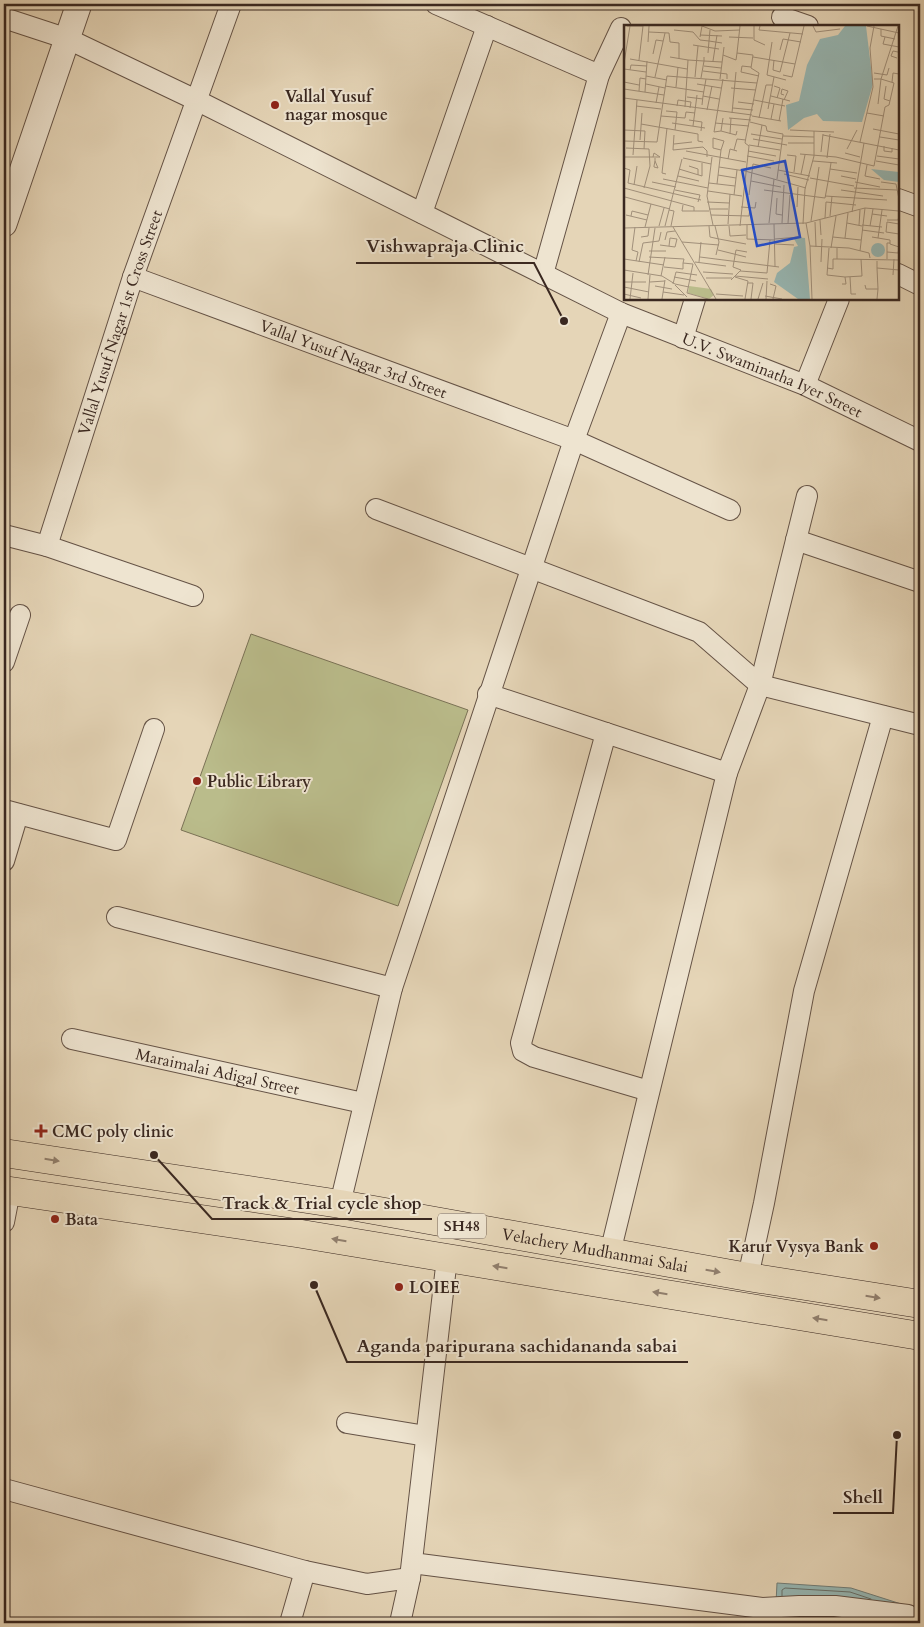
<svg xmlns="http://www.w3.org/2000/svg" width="924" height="1627" viewBox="0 0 924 1627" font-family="Cardo,serif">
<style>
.green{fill:#babc8b;stroke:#7a7256}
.water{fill:#97b8b5;stroke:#727e79}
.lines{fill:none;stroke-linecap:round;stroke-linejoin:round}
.shore{stroke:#68706a;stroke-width:1}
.minor-casing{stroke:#655346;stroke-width:22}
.tertiary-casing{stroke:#655346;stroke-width:27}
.primary-casing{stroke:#3a2820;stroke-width:29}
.minor{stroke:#eee4d0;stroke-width:20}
.tertiary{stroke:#eee4d0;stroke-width:25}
.primary{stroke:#e5d5b7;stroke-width:28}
.oneway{fill:#907e6c}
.poi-dot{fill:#8f2418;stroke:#eee4d0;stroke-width:2}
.labels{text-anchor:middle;stroke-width:4;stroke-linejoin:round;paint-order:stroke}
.shield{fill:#eee4d0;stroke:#706055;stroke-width:1}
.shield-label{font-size:15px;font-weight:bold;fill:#3a2820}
.poi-label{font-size:16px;font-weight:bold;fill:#3a2820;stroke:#eee4d0;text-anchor:start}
.street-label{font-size:16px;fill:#3a2820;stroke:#eee4d0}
.inset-road{fill:none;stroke:#a1907b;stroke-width:1}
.view{fill:#1d4ed8;fill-opacity:0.15;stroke:#1d4ed8;stroke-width:2.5}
.inset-edge{fill:none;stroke:#3a2820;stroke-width:2.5}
.leader{fill:none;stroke:#3a2820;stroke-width:2}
.callout-dot{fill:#3a2820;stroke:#eee4d0;stroke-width:2}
.callout-label{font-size:18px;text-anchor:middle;font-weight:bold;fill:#3a2820;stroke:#eee4d0;stroke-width:4;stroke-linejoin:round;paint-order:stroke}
</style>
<rect width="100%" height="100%" fill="#e5d5b7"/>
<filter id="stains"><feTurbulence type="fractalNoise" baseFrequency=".004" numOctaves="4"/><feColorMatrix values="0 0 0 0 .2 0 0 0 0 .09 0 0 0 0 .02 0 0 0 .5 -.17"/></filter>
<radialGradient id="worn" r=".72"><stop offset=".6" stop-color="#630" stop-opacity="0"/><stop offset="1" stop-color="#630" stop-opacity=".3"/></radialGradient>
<polygon class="green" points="251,634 468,710 398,906 181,830"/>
<polygon class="water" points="777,1583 851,1588 920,1610 920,1623 775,1623"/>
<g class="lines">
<polyline class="shore" points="782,1596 782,1590 785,1588 850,1592 871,1599"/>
<defs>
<g id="minor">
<polyline points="436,4 599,75"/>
<polyline points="782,17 808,26"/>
<path id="s1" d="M4 18 68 39 196 100 621 313 805 385 920 441"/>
<polyline points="898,199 920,207"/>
<polyline points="422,213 487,26"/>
<polyline points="543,274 599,75 621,28"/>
<polyline points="898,274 920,285"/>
<path id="s2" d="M133 277 574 440 730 510"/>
<polyline points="683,338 695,299"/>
<polyline points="805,385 839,299"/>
<polyline points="376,509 699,632 760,685 920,725"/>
<polyline points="4,535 47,546 193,596"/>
<polyline points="796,540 920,582"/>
<path id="s3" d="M47 546 133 277 231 4"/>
<polyline points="4,662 20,615"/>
<polyline points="488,694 727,773"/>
<polyline points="606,733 521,1043 523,1051 534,1057 649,1091"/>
<polyline points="4,810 116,840 154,729"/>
<polyline points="4,861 18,814"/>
<polyline points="117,917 392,988"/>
<path id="s4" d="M72 1039 363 1103"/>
<polyline points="340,1204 392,988 574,440 621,313"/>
<polyline points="4,1222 10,1191"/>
<polyline points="610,1253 727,773 760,685 807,496"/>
<polyline points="748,1277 764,1203 804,991 883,716"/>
<polyline points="347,1423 426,1436"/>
<polyline points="4,1489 305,1571 367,1584 410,1578"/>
<polyline points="412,1563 762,1608 799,1606 835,1606 908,1615"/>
<polyline points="290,1623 305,1571"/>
<polyline points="400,1623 410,1578 447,1258"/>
</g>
<polyline id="tertiary" points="4,224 79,4"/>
<g id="primary">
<path id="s5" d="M4 1153 340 1204 748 1277 920 1304"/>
<polyline points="4,1190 296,1233 920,1336"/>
</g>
</defs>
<use href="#minor" class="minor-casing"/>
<use href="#tertiary" class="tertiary-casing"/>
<use href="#primary" class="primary-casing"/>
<use href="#minor" class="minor"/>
<use href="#tertiary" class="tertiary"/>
<use href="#primary" class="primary"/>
</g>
<defs><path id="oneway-solid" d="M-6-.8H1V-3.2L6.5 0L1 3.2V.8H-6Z" transform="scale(1.25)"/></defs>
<g class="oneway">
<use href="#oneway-solid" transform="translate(52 1160) rotate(9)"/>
<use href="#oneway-solid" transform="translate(339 1240) rotate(-170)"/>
<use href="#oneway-solid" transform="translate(500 1267) rotate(-171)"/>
<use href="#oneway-solid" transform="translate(713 1271) rotate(10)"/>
<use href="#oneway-solid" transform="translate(660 1293) rotate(-171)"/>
<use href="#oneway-solid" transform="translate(873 1297) rotate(9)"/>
<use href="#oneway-solid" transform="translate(820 1319) rotate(-171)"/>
</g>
<g class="poi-dot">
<circle cx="275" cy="105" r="5"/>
<circle cx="197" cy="781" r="5"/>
<path d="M38.5 1123.5h5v5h5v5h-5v5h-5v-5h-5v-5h5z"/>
<circle cx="55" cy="1219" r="5"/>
<circle cx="874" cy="1246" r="5"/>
<circle cx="399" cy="1287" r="5"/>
</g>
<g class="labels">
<rect class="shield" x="438" y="1213.5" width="48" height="25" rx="4"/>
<g class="shield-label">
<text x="462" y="1231">SH48</text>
</g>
<g class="poi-label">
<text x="285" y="102">Vallal Yusuf<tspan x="285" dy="18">nagar mosque</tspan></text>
<text x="207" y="787">Public Library</text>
<text x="52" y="1137">CMC poly clinic</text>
<text x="65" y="1225">Bata</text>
<text x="864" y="1252" text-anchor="end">Karur Vysya Bank</text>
<text x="409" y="1293">LOIEE</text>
</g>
<g class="street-label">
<text dy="6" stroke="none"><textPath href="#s3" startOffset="235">Vallal Yusuf Nagar 1st Cross Street</textPath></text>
<text dy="6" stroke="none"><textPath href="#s2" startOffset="235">Vallal Yusuf Nagar 3rd Street</textPath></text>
<text dy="6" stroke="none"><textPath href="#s1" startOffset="848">U.V. Swaminatha Iyer Street</textPath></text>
<text dy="6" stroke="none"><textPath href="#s4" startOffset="149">Maraimalai Adigal Street</textPath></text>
<text dy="6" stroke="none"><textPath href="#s5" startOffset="599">Velachery Mudhanmai Salai</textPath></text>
</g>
</g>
<g transform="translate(624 25)">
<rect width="275" height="275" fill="#e5d5b7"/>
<path d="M65 261 87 264 90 270 85 274 64 268Z" fill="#babc8b"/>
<path d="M221 1H242L249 59 238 97 199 96 193 89 180 93 164 105 162 80 175 76 183 40 196 14 214 10ZM247 144 275 147V157L260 155ZM169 212 181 213 186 274H174L150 257 153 248 166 238 170 222 174 221ZM247 225a7 7 0 1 1 14 0a7 7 0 1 1-14 0Z" fill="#97b8b5"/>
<path class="inset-road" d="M3 1H19M130 1V15L141 20M136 1 135 5 179 9M189 1 192 7 216 4M243 1 275 8M257 4V11L271 14M50 5 69 7 76 15 85 16 84 28M86 5 85 16 98 18M25 7 45 8 46 17 55 18V34M76 10 98 11M76 12 78 1 91 6 116 5M105 12 129 13M261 12 259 19 275 22M24 17 25 1M148 17 143 50 162 55M69 20 95 24M156 25 159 14 177 17M29 29 32 15 39 16M99 30 112 35 113 28M46 32 64 35 61 82M129 32 171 39M273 33 267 31 269 26 274 27M6 34 63 44M15 35 19 1M64 35 80 36V32M150 35 149 45 156 47 166 8M89 36 93 10M0 38 6 1M80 41 97 43M127 42 118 41 117 47 135 51M0 44 22 47M6 45 7 40 23 41M79 46 103 49V54M250 48 263 50 265 43M159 50 168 52 180 1M22 51 43 55M31 52 41 8M71 52 74 21M77 53 80 36 98 37M96 54 100 22M250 54H257L254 79M0 57 15 60M268 57 269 48 275 49M22 59 41 63M73 59 97 63M41 61 80 67M150 61 156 63 153 73M262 61 260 74 266 76M52 62 54 42M107 63 132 65M0 64 40 70M15 66 16 53 22 54M21 67 23 36M79 71 82 54M147 71 166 76M63 72 79 74M0 73 128 90M130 75 161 81M160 75 164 66 158 64 157 69 160 70M114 77 130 79M32 78 35 62M78 80 79 71 95 74M12 81 37 84M53 81 54 75 67 77 66 83M109 83 129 85M144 84 150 52M83 85 88 61M42 86 53 87 51 105M108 88 112 47M243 88 260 91M37 91 61 93 62 87 71 88M128 91 157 96M99 93 97 106 112 110 113 106M105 93 127 95M135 93 142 60H148M147 94 150 79M65 95 78 97 77 106M155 96 159 74M126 97 142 101 143 106 159 109 153 154M48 98 81 103M91 98 125 101M17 99 74 109V116L79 117M69 101 73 70M249 104 275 109M0 105 21 106 20 124M166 105 210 107M97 106 90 107 99 54M106 109 107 93M127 109 158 114M50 110 49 125 79 122 83 126V132M199 110 275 125M159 111 190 112M256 112 275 115M129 114 163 120M16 115 18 88M0 116 33 117 43 51 133 58M236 117 249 62 246 23 250 1M164 118H190M50 119 68 117M125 120 156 125M260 121V126L268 127V123M134 122 138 100M2 123 25 124 26 141 20 163M223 124 233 105M110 125 113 114 122 115M62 126 122 137M124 126 152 131M197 127 199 109M221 128 236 132M176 129 212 132 250 141 261 82 265 80 270 58 257 54 274 1M9 130 13 75M163 130 172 131 170 147M123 131 150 136M253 131 275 134M0 132H29L30 128 36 132H29M88 132 83 171 89 200M59 133 87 139M203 133 206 109M104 134 106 124 113 126M31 136 34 143 30 142V141L31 136V133M189 136 213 138M252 136 275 140M243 140 241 151 256 154M65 141 74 144V150M95 142 121 146 182 163M0 143 6 145 4 158 77 175M55 144 78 151V138M206 144 233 148M154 145 186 151M42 149 38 148 43 103M160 149 185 155M177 149 181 130M94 150 112 153M54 151 75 156M217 151 232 154M186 153 230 161M39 154 84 163M127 156 157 162M28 157 52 162M204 157 207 138M231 157 256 162M257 157 272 159 275 174M85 158 111 161M93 159 97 125 89 123V113L100 116 97 125M10 160 13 141M0 163 70 182V186M230 163 273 165M51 165 76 170 74 177M140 165 201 173 204 157M217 165 259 171M84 166 118 171M110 170 113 145M125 170 129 139 147 143M201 171 263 175M1 172 27 179M153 173 152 189 158 190M83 177 105 178M59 180 58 186H85M117 182 131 183 132 177M173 182 174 162M85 184H104M45 185 50 186 47 201M228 187 240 118M248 189 263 191M2 190 23 195M87 190 125 191 126 183M7 191 8 186 24 190M206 191 208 171M201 193 202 177 232 180M196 195 197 210M263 195H274L275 191M187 196 195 142M191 197 192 222M145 198 150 154M158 198 160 160M164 198 166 170M182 198 186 221 188 274M223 198 238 201M104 199 106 169M150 199 151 241M179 199 181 164 190 131V106M275 199 263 197 262 207 275 209M123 200V214L151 215M235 200 236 185M238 200 258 202M35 201 40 183M41 201 58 134M85 201 86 212 95 214M91 201 95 217 92 230M105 201 106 211 122 210M116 201 125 121 121 118 122 112 135 48 127 43 129 30 113 28 116 1M246 201 249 184M11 202 8 225 14 227 12 236M21 202 27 179 46 184M49 202 92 274M0 203 182 198 241 183 275 186M238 205 260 208M17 212 24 211 25 203M209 212 237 215M248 212 266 215V219L275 222M221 213 224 188M254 213 258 185M95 214 122 219M151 214 175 212M41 215 43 207 51 206M58 217 95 220M151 219 170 220M36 220 51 222 53 214M45 221 46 213 53 214M186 221 225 223 245 228 246 233M205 223 203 250 221 252M207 223 212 191M213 223V234L275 235M94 225 122 232M25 226H42M236 226 241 183M263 227 274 228 275 223M25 232 60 234 59 238M76 232 155 242M0 234 40 240M263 234V218H266M253 236V243L275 245M15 237 19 218 35 216 37 207M71 237 102 241M75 237 77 217M197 237 198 214M69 239 63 268 84 274M40 242 59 244V238L69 239M203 243 209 244V234H213M253 243 254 264M0 245 38 251 51 259 65 262M116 246 143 248 146 215M79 247 109 249M24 250 31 203M269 250 270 234M37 251 41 232M111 251 144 254M50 252 72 256M111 252 124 256 121 274M226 252 227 269H232M82 253H108M107 255 117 245 109 242 112 225 123 227M0 257H22M26 257 41 256M124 258H129L127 274M49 259 52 247 73 250M146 259 152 261 149 274M218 259H222L221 252 238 251 237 234M51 260 63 272M241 260 242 264H254L253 274M31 261 48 264M0 262 25 267M39 267 60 270M0 269 17 273M92 269 119 271M141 271 158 274M6 274 9 248M24 274 26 250M38 274 41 255M134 274 139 258M142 274 143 256"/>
<path class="view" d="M161 136 176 212 133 221 118 145Z"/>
<rect width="275" height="275" class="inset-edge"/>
</g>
<path class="leader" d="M564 321L534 263H356M154 1155L212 1219H432M314 1285L347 1362H688M897 1435L893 1513H833"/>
<g class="callout-dot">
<circle cx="564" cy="321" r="5"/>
<circle cx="154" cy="1155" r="5"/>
<circle cx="314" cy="1285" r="5"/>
<circle cx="897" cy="1435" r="5"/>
</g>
<g class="callout-label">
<text x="445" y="252">Vishwapraja Clinic</text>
<text x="322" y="1209">Track &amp; Trial cycle shop</text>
<text x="517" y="1352">Aganda paripurana sachidananda sabai</text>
<text x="863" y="1503">Shell</text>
</g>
<rect width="924" height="1627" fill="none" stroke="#e5d5b7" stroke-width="20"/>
<rect x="5" y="5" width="914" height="1617" fill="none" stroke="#3a2820" stroke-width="2.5"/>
<rect x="10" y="10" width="904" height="1607" fill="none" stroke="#3a2820"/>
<rect width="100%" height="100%" filter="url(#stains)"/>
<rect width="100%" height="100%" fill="url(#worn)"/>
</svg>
